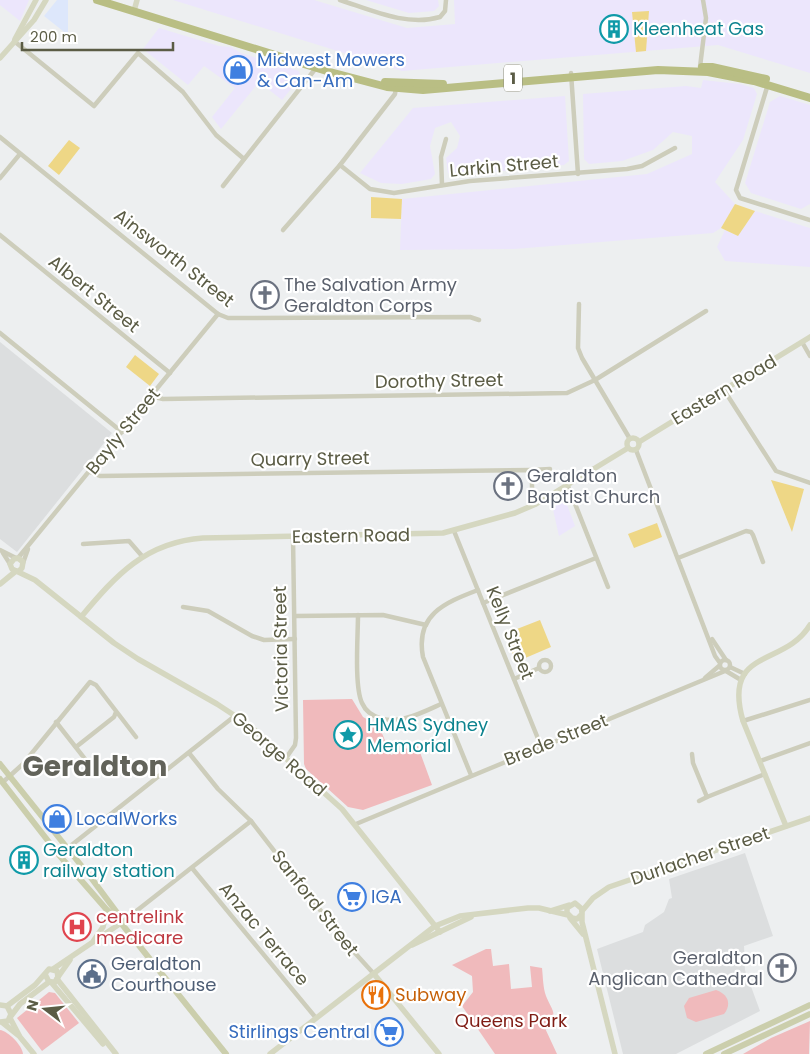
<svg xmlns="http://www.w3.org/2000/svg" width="810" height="1054" viewBox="0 0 810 1054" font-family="Poppins,sans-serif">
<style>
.commercial{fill:#ece6fc}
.education{fill:#dcdedf}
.medical{fill:#dde7fb}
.green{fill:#f0babc}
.water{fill:#eed786}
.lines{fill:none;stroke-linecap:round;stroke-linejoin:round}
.street{stroke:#cdcdbb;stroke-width:4.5}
.secondary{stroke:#d5d7c0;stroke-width:5.5}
.primary{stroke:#cbceac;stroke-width:6}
.highway{stroke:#b9be84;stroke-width:8}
.labels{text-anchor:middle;stroke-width:4.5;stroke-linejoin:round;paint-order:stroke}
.shield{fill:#fff;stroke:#8c8d7d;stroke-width:1}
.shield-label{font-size:16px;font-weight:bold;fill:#5b5c45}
.culture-label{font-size:18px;fill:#0d838f;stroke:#fff;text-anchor:start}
.shop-label{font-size:18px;fill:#366cbe;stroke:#fff;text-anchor:start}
.street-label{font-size:18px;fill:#5b5c45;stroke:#fff}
.worship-label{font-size:18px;fill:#5b616d;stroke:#fff;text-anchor:start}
.health-label{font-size:18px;fill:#be3a42;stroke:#fff;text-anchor:start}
.service-label{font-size:18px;fill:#4e5e75;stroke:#fff;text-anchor:start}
.food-label{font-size:18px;fill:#c56008;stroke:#fff;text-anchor:start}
.park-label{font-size:18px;fill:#7f1c14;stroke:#fff}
.town-label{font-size:28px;font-weight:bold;fill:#62635a;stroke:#fff}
</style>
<rect width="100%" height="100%" fill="#edeff0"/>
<g class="commercial">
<polygon points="0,0 29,0 20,21 0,5"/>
<polygon points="173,0 314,0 407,28 455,24 454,0 810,0 810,73 718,45 402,71"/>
<polygon points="366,0 438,0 439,6 434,11 409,13"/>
<polygon points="159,28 219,46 231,47 241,53 299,71 301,77 282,100 259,82 221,129 212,117 235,88 204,66 188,85 143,49"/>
<polygon points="703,80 740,84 754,88 757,94 743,140 715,182 735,204 721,228 713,233 514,249 400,250 402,199 647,174 692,154 692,136 673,132 653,150 622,161 589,164 584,159 583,94 686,86 701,88"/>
<polygon points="565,96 569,161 564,165 453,176 448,173 446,158 457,148 460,136 451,122 435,128 430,146 435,174 431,179 402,184 381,183 360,173 413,108"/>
<polygon points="780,96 810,105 810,204 801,209 751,193 745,183 770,102"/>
<polygon points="755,211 810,228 810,267 725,261 717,247 725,230 738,236"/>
<polygon points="559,500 566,502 575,526 559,536 552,505"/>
</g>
<g class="education">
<polygon points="0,342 112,433 17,552 0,539"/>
<polygon points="745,853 773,936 744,946 745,970 760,1011 676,1054 623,1054 597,949 643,932 645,925 664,912 669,899 672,898 669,879"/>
</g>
<polygon class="medical" points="57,0 68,0 68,35 44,16"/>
<g class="green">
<polygon points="352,699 363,717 379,726 391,755 417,744 432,785 363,810 348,807 306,769 304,764 303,700"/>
<path d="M486 949H491L493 966 509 964 511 989 532 987 530 966 542 968C543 977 543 988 546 996 552 1011 560 1015 544 1026L557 1054H495L462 1006 473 992 472 976 452 965Z"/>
<path d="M716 990C728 994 732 1004 724 1014L696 1022 687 1018 684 1006 689 998Z"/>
<polygon points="49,992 55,993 79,1023 42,1051 17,1018"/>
<polygon points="810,1021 809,1054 743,1054 771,1038"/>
<path d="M0 1030C8 1031 22 1045 23 1054H0Z"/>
</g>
<g class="water">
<polygon points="649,11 646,51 636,52 632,12"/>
<polygon points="69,140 80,148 59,175 48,166"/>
<polygon points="371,197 402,199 401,219 371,218"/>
<polygon points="735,204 755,211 738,236 721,228"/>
<polygon points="135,355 159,374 150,386 126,367"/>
<polygon points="771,480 804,489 792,532"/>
<polygon points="657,523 662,537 634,548 628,534"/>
<polygon points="540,620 551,647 516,662 504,634"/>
</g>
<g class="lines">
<g class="street">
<path d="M340 0C371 10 407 27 440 17L445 11 446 0"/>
<polyline points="14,41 94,106 138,53 183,92 216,135 244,159"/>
<polyline points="700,67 706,18 703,0"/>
<polyline points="571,73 578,174"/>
<polyline points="768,84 736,190 740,198 810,220"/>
<polyline points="0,137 218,314 228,318 470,317 479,320"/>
<polyline points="340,165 370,189 394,193 470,181 627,169 642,166 675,148"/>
<polyline points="0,178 20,154"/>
<polyline points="442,185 441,157 446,139"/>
<polyline points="223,186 316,68"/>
<polyline points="283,230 340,165 395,94 396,87"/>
<polyline points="0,235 170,373"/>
<polyline points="579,304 578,348 582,358 630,439"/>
<polyline points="0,333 122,432"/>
<polyline points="802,342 810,356"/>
<polyline points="724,390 776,471 810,483"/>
<polyline points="151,396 163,399 567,393 595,380 706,311"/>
<polyline points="636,450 715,656 720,663"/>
<polyline points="532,470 550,469"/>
<polyline points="90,472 100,476 532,470 532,492 536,504"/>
<polyline points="568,486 608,587"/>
<polyline points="454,531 541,746"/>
<polyline points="83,544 129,541 142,556"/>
<polyline points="0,550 16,558"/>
<polyline points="3,553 10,564"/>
<polyline points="18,558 218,314"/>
<polyline points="678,558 746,531 751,532 753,535 763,562"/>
<polyline points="23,563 28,549"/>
<polyline points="483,603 596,558"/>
<polyline points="183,607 208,611 252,636 264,640 295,639"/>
<path d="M358 615C358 635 354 686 362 703 369 719 390 723 406 718 418 715 430 709 441 704"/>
<polyline points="295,616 383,615 426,625"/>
<polyline points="712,639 726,660"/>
<circle cx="545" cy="666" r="6"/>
<circle cx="725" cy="665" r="5"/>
<polyline points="730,667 745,674"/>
<polyline points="726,671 741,680"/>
<polyline points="705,678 719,666"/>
<polyline points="514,679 539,668"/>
<polyline points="743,721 810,700"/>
<polyline points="56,722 96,773"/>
<polyline points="76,747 114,717 116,712"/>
<polyline points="189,753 218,789 251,821 345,942 374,974"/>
<polyline points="692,754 693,763 707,797 765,774"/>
<polyline points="286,758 295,745 296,738 293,537"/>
<polyline points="760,761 810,743"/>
<path d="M471 775 423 657C415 615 444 603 478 590"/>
<polyline points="3,782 23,764 90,682 96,685 136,737"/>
<polyline points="699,801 707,797"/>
<polyline points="356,824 725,671"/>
<polyline points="59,855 236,715"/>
<polyline points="192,868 316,1018"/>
<polyline points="121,923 251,821"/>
</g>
<g class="secondary">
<polyline points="134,11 137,0"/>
<polyline points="15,39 36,0"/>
<polyline points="0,58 34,20 46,0"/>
<circle cx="633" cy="444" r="6"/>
<polyline points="639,442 810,337"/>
<polyline points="19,571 22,568 23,562 18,558 14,559 10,564 12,569 35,580 114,643 138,659 217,704 249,725 342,809 440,932"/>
<polyline points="0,584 16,571"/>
<path d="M81 617C116 575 146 542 203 538L443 533 515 513 536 504 628 448"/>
<path d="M786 826 743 721C722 647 784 668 810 625"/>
<polyline points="550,911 569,905"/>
<polyline points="582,911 593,898 609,887 810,818"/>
<polyline points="582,914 577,919 572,918 567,913 567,908 575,903 582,909 582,922 615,1054"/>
<polyline points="570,918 583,934"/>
<polyline points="94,940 103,927 107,910"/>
<polyline points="412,945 471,917"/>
<polyline points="53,969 121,923"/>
<polyline points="374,974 439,1054"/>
<polyline points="58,977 70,960"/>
<polyline points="57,979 116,1054"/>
<polyline points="51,982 103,1044"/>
<polyline points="0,1005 7,1006 11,1014 8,1021 0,1022"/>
<polyline points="7,1006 35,985 49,969 57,971 58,977 55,982 49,982 45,974"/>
<polyline points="11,1016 20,1004 49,982"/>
<polyline points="10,1018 20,1037 34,1054"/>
<polyline points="3,1023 18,1035"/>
<polyline points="270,1054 435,926 460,916 528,908 539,908 568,915"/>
</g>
<g class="primary">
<polyline points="0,764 92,879 118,914 121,921"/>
<polyline points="0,779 59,855 107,910 121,923 226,1054"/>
<polyline points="706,1054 810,1005"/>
<polyline points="724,1054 810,1014"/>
</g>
<g class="highway">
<polyline points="97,0 330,72 387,87 423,90 658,70 708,72 754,81 810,98"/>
<polyline points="702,67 712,67 766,79"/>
<polyline points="385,82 443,84"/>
</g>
</g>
<defs>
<symbol id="building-ring" viewBox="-11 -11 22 22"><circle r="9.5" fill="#fff" stroke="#0f9aa8" stroke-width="1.5"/><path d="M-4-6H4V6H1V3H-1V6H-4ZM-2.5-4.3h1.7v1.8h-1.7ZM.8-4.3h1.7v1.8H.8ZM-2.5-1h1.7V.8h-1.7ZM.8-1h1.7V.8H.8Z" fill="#0f9aa8"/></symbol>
<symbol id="shop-ring" viewBox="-11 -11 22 22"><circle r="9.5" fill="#fff" stroke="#3f7fe0" stroke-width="1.5"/><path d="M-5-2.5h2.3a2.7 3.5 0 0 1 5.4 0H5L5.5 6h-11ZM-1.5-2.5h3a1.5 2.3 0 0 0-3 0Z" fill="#3f7fe0"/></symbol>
<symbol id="church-ring" viewBox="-11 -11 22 22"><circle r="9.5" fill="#fff" stroke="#6b7280" stroke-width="1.5"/><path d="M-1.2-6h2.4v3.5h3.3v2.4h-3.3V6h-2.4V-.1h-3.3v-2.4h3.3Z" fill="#6b7280"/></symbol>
<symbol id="sight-ring" viewBox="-11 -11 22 22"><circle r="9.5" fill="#fff" stroke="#0f9aa8" stroke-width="1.5"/><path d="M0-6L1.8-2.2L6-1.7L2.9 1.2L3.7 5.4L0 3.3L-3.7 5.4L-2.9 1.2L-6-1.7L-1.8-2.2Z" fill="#0f9aa8"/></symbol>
<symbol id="supermarket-ring" viewBox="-11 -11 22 22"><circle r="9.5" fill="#fff" stroke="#3f7fe0" stroke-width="1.5"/><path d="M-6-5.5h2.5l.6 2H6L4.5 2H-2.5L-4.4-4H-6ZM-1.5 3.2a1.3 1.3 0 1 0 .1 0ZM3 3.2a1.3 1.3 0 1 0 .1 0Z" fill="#3f7fe0"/></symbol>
<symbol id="hospital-ring" viewBox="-11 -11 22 22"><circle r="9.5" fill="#fff" stroke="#e0444e" stroke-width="1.5"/><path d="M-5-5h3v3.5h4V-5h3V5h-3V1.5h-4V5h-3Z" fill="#e0444e"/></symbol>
<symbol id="civic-ring" viewBox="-11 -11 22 22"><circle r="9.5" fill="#fff" stroke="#5c6f8a" stroke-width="1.5"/><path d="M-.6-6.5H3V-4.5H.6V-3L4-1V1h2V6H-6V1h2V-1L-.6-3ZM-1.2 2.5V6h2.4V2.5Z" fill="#5c6f8a"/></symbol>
<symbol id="restaurant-ring" viewBox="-11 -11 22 22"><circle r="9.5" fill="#fff" stroke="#e8710a" stroke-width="1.5"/><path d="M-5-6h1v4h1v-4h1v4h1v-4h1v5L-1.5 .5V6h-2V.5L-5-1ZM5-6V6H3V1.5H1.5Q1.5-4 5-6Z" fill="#e8710a"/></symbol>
</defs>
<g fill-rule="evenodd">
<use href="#building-ring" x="598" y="13" width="32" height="32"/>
<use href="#shop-ring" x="222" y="54" width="32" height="32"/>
<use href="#church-ring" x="249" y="279" width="32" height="32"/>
<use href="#church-ring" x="492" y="470" width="32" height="32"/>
<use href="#sight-ring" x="332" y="719" width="32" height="32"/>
<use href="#shop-ring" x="41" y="803" width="32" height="32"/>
<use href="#building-ring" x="8" y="844" width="32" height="32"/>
<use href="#supermarket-ring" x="336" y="881" width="32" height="32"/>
<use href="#hospital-ring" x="61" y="911" width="32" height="32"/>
<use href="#church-ring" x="766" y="952" width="32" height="32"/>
<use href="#civic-ring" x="76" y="958" width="32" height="32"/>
<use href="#restaurant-ring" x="360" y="979" width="32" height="32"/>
<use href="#supermarket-ring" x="373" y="1016" width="32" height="32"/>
</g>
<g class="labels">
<rect class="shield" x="504" y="64.5" width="18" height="27" rx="4"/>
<g class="shield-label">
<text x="513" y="84">1</text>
</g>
<g class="culture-label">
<text x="633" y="35">Kleenheat Gas</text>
<text x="367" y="731">HMAS Sydney<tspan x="367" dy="21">Memorial</tspan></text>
<text x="43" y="856">Geraldton<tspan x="43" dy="21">railway station</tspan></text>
</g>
<g class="shop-label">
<text x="257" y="66">Midwest Mowers<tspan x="257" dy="21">&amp; Can-Am</tspan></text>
<text x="76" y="825">LocalWorks</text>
<text x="371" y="903">IGA</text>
<text x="370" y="1038" text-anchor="end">Stirlings Central</text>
</g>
<g class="street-label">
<text transform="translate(504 166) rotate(-5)" y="6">Larkin Street</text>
<text transform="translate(174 258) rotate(38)" y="6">Ainsworth Street</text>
<text transform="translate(94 294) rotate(39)" y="6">Albert Street</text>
<text transform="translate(439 381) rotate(-1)" y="6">Dorothy Street</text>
<text transform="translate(724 390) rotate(-31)" y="6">Eastern Road</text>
<text transform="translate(123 431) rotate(-51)" y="6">Bayly Street</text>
<text transform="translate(310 459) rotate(-1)" y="6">Quarry Street</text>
<text transform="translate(351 536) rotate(-1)" y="6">Eastern Road</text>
<text transform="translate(510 633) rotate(68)" y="6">Kelly Street</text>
<text transform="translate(281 649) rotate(-91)" y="6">Victoria Street</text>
<text transform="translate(556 740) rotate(-22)" y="6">Brede Street</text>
<text transform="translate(279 754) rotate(41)" y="6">George Road</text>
<text transform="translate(700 856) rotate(-19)" y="6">Durlacher Street</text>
<text transform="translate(315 903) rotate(52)" y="6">Sanford Street</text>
<text transform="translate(264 934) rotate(50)" y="6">Anzac Terrace</text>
</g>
<g class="worship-label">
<text x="284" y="291">The Salvation Army<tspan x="284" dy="21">Geraldton Corps</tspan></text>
<text x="527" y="482">Geraldton<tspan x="527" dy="21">Baptist Church</tspan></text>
<text x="763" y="964" text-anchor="end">Geraldton<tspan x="763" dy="21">Anglican Cathedral</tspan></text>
</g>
<g class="health-label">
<text x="96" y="923">centrelink<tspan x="96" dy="21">medicare</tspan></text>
</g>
<g class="service-label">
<text x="111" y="970">Geraldton<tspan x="111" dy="21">Courthouse</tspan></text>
</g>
<g class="food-label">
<text x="395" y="1001">Subway</text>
</g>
<g class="park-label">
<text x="511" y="1027">Queens Park</text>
</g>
<g class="town-label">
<text x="95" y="776">Geraldton</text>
</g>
</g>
<g transform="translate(45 1009) rotate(286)" stroke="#ffffff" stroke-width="4" paint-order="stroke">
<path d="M0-4L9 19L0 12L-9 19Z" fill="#5b5c45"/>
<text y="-8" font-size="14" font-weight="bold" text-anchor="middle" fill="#5b5c45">N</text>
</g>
<path d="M22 42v8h151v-8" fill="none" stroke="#5b5c45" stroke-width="2.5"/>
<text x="30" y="42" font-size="15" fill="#5b5c45" stroke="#ffffff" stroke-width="4" paint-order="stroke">200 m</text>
</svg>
